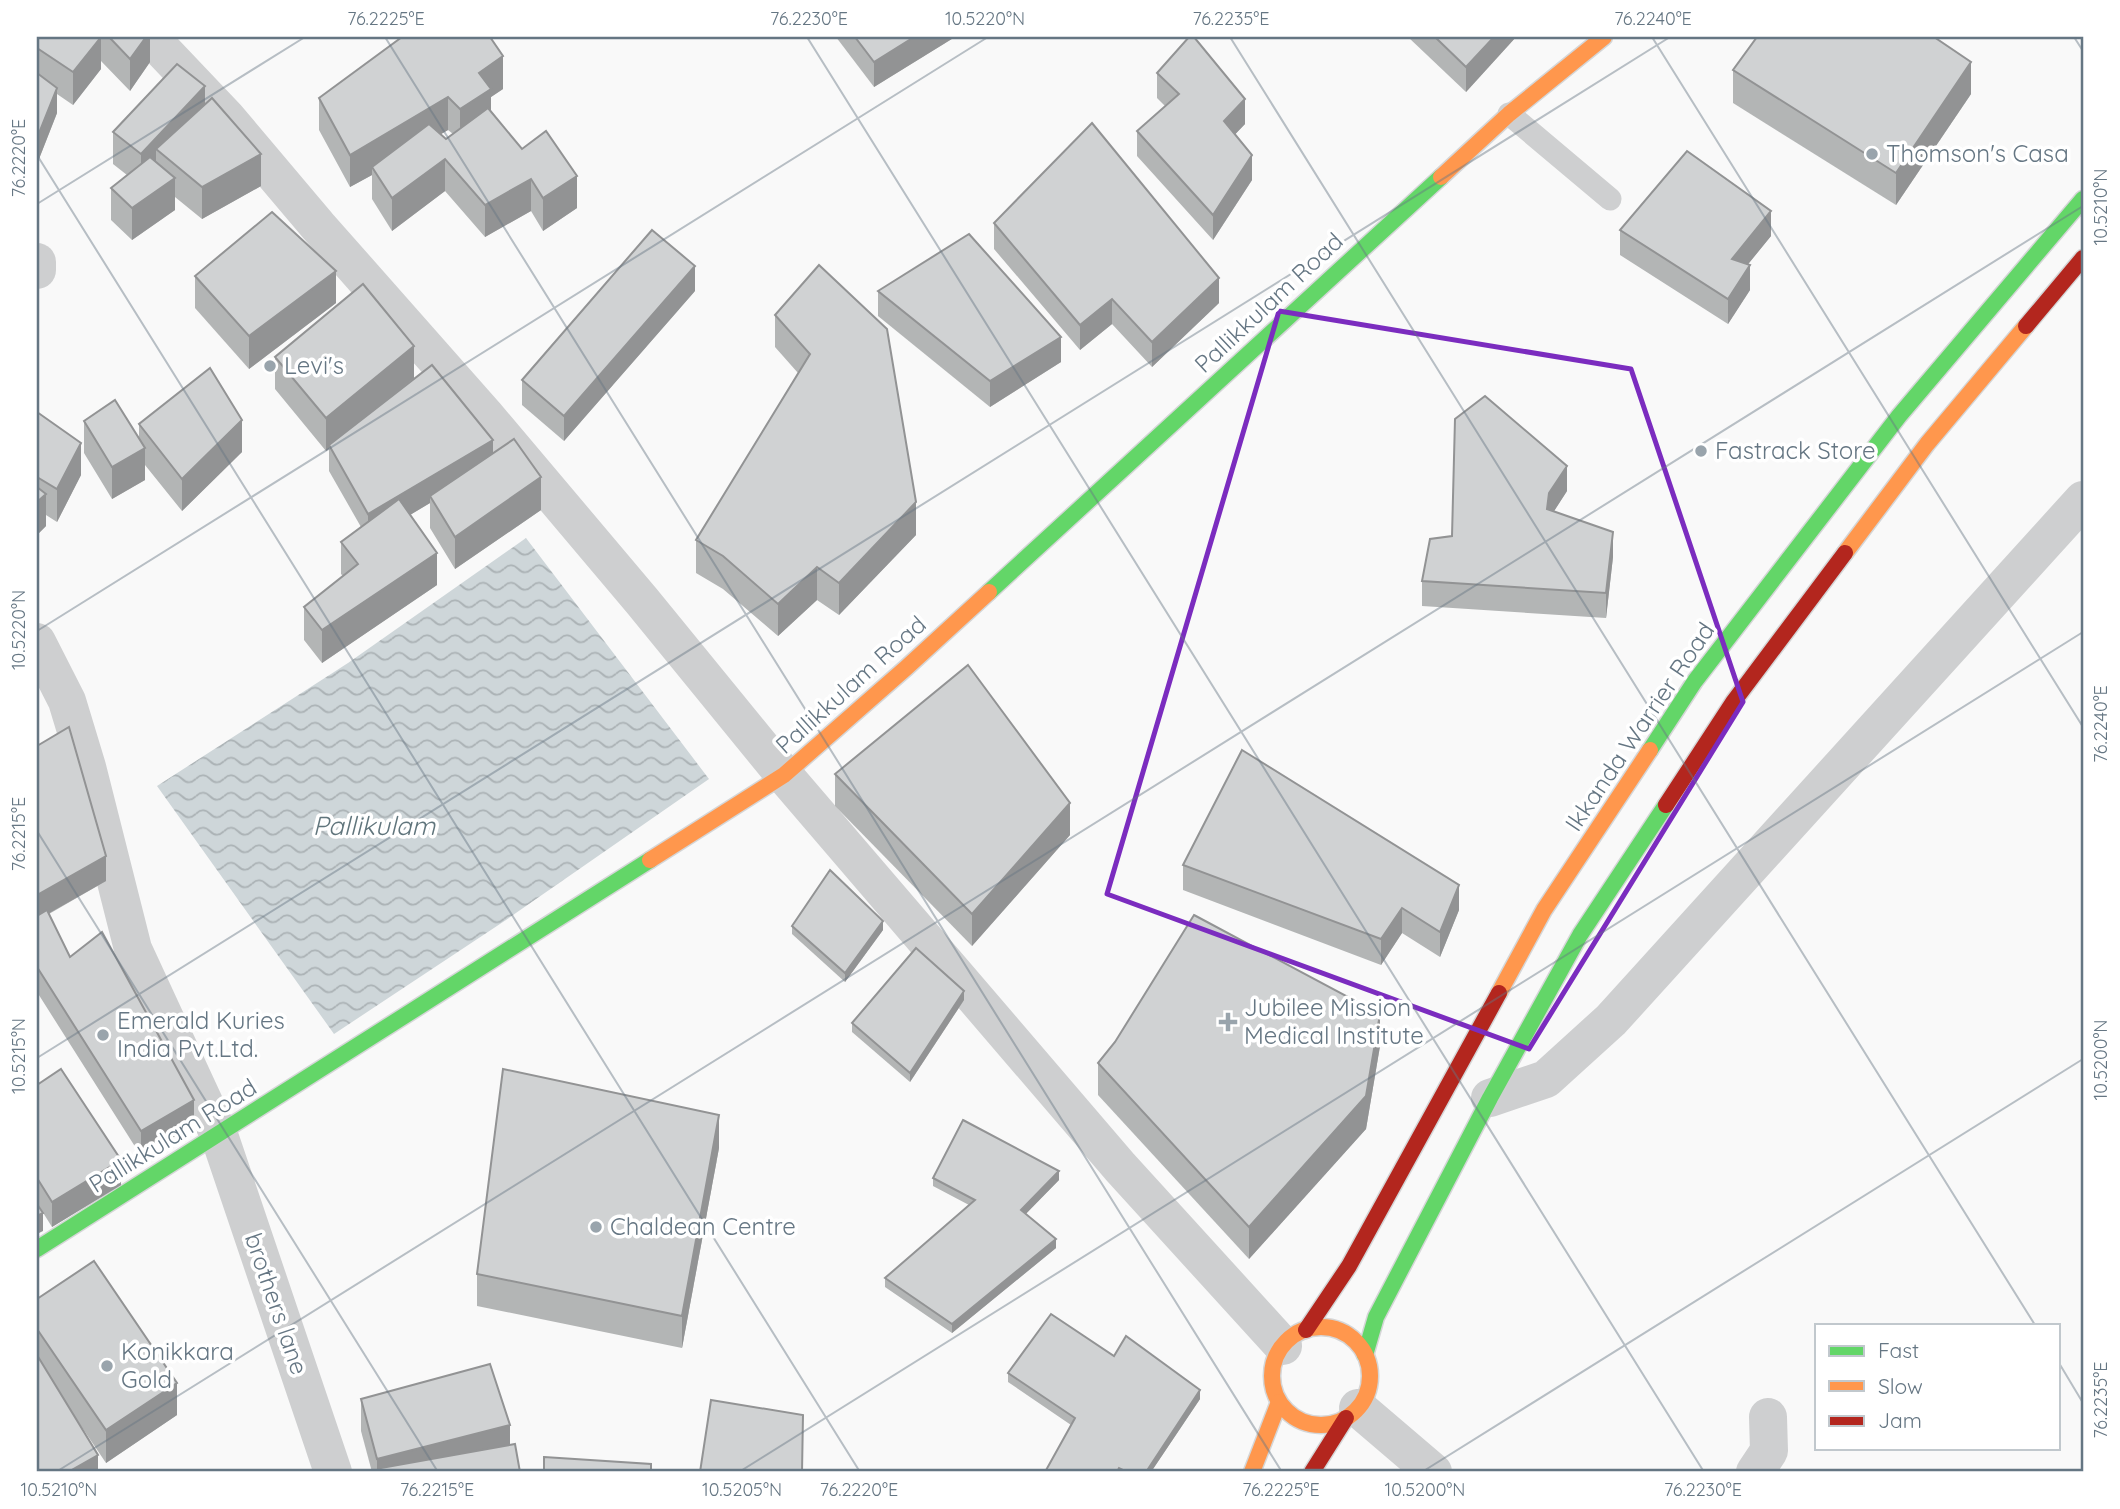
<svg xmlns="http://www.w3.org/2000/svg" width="2120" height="1509" viewBox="0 0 2120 1509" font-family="Quicksand,sans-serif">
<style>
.water{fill:url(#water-waves)}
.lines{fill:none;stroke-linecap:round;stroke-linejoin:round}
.fast-casing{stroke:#d5d6d7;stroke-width:19}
.slow-casing{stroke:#d5d6d7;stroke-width:19}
.jam-casing{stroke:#d5d6d7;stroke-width:19}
.lane{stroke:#cecfd0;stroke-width:23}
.street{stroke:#cecfd0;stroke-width:38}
.fast{stroke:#63d668;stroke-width:16}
.slow{stroke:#ff974d;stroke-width:16}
.jam{stroke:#b3261e;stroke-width:16}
.wall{fill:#b3b5b5;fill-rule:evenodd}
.shaded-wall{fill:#929394}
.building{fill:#d0d2d3;stroke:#929394;stroke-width:2}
.marked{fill:none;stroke:#7b2cbf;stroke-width:5;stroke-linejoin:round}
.ticks{fill:none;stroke:#657683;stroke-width:2;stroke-opacity:0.45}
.poi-dot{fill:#99a4ac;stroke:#fff;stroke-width:2.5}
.labels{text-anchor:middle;stroke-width:7;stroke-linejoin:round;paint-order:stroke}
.poi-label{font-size:24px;fill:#657683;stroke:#fff;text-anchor:start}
.street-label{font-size:24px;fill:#657683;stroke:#fff}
.water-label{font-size:26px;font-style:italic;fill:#60757c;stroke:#fff}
.neatline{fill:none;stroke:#657683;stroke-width:2.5}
.ticks-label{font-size:18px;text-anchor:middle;fill:#657683}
</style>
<defs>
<pattern id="water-waves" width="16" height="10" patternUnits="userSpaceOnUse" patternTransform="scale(1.75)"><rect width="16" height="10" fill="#ced6d9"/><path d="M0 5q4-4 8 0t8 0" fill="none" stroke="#abb2b5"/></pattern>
</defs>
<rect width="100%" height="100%" fill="#f9f9f9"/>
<polygon class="water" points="526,538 709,779 506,920 334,1034 157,786 348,663"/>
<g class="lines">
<defs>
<g id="fast">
<polyline points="989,592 1441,177"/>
<polyline points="1650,750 1695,681 1899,416 2083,199"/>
<polyline points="37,1249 650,860"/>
<polyline points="1365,1355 1376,1317 1490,1098 1580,935 1666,805"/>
</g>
<g id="slow">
<polyline points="1441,177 1509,114 1604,37"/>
<polyline points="1845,553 1927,444 2026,326"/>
<polyline points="650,860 784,775 906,668 989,592"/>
<polyline points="1499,993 1544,910 1650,750"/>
<circle cx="1321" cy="1376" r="49"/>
<polyline points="1252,1472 1279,1402"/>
</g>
<g id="jam">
<polyline points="2026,326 2083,258"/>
<polyline points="1666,805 1734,701 1845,553"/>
<polyline points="1306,1330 1349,1266 1499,993"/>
<polyline points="1312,1472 1346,1418"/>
</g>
</defs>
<use href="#fast" class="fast-casing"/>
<use href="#slow" class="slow-casing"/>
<use href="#jam" class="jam-casing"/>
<polyline class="lane" points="1509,114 1610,199"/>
<g class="street">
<polyline points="150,37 226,117 318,226 485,415 642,601 784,775 1120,1167 1283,1346"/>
<polyline points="37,262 37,270"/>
<polyline points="37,642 67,701 87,767 133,949 219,1135 333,1472"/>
<polyline points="1490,1098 1546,1079 1611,1020 2083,500"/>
<polyline points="1358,1408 1433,1472"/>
<polyline points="1755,1472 1769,1451 1768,1417"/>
</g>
<use href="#fast" class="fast"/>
<use href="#slow" class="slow"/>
<use href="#jam" class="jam"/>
</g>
<g class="wall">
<polygon points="37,37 150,37 150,62 130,91 101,61 101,69 73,105 57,94 57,113 37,164"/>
<polygon points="836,37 955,37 874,87"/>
<polygon points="1408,37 1516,37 1466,92"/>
<polygon points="1733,70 1971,94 1896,205 1733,103"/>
<polygon points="1157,73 1245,124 1235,134 1252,180 1213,240 1137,156 1137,131 1165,106 1157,98"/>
<path d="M503 89 491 97V112L522 149 577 208 543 231 531 211 485 237 445 191 392 231 372 199V175L350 187 319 130V98ZM448 130 453 134 446 139 441 134Z"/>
<polygon points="205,105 261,186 202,219 175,197 175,210 132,240 111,220 111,188 127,175 113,164 113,132"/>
<polygon points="994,223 1219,303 1152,367 1112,324 1080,350 994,249"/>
<polygon points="1620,230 1771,236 1748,264 1750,290 1728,324 1620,255"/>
<polygon points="819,265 916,535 839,615 817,600 778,636 723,589 696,573 696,540 798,373 775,347 775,315"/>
<polygon points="195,276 336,303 249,369 195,308"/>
<polygon points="695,291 564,441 522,405 522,380"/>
<polygon points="878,291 1061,362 990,407 878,316"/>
<polygon points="275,357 414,378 493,453 541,510 455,569 430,528 430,503 410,515 437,585 322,663 304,640 304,607 343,576 341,574 341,542 361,527 329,471 329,449 326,451 275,389"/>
<polygon points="37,412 81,475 57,522 46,515 46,526 37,535"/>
<polygon points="84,421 139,437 139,424 242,452 182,511 145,465 145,480 112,499 84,453"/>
<polygon points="1567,491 1554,511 1613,557 1606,618 1422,606 1422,581 1452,536"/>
<polygon points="37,746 106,881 49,914 70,957 194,1125 141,1156 37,992"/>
<polygon points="835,774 1070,835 972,946 835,806"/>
<polygon points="1183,865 1459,910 1440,957 1402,933 1381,965 1183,890"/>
<polygon points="792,926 883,930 845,982 792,934"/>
<polygon points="964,1000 910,1082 852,1032 852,1023"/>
<polygon points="1380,1046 1366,1129 1249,1259 1098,1095 1098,1063"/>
<polygon points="37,1085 121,1185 52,1227 37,1203"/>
<polygon points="719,1148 682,1348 477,1306 477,1274"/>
<polygon points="933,1178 1059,1180 1025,1214 1056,1248 952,1333 885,1287 885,1278 969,1205 933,1186"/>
<polygon points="37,1299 177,1415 106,1463 77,1420 98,1472 37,1472"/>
<polygon points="1114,1356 1200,1399 1151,1472 1045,1472 1071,1425 1008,1382 1008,1373"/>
<polygon points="361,1399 510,1445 520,1472 372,1472 361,1431"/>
</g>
<g class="shaded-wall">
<polygon points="101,37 101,69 73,105 73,72"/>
<polygon points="146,37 150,37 150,62 130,91 130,59"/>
<polygon points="914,37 955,37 874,87 874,62"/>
<polygon points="1494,37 1516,37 1466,92 1466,67"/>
<polygon points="503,56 503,89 491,97 491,121 460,141 460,109 479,73"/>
<polygon points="1971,62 1971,94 1896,205 1896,173"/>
<polygon points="205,86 205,118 156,149 156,170 141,186 141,154"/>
<polygon points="57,88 57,113 37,164 37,138"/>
<polygon points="448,97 448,130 375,173 372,167 372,175 350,187 350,155"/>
<polygon points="1245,99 1245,124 1224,146 1224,121"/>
<polygon points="261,154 261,186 202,219 202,187"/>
<polygon points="1252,155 1252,180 1213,240 1213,215"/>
<polygon points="445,159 445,191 392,231 392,198"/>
<polygon points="577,176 577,208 543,231 543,198"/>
<polygon points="175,178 175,210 132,240 132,208"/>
<polygon points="531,179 531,211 485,237 485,205"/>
<polygon points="1771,211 1771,236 1732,284 1732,259"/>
<polygon points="1750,265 1750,290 1728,324 1728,299"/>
<polygon points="695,266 695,291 564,441 564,416"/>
<polygon points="336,271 336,303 249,369 249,336"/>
<polygon points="1219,278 1219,303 1152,367 1152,342"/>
<polygon points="1112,299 1112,324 1080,350 1080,325"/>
<polygon points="1061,337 1061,362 990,407 990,381"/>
<polygon points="414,346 414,378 329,445 329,449 326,451 326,418"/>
<polygon points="242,420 242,452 182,511 182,479"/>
<polygon points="493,440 493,465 430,496 430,503 368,540 368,514"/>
<polygon points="81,443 81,475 57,522 57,489"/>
<polygon points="145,448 145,480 112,499 112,467"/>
<polygon points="1567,466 1567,491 1549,519 1547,509 1549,493"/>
<polygon points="541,477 541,510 455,569 455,537"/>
<polygon points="46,494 46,526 37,535 37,502"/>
<polygon points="916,502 916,535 839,615 839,583"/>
<polygon points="1613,532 1613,557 1606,618 1606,593"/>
<polygon points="437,553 437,585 322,663 322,630"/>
<polygon points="817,567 817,600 778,636 778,604"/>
<polygon points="1070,803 1070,835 972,946 972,914"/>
<polygon points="106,856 106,881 37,920 37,895"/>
<polygon points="1459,885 1459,910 1440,957 1440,932"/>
<polygon points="1402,908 1402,933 1381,965 1381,939"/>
<polygon points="883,921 883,930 845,982 845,973"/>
<polygon points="964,991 964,1000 910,1082 910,1073"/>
<polygon points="1380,1014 1380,1046 1366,1129 1249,1259 1249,1227"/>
<polygon points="194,1100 194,1125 141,1156 141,1131"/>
<polygon points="719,1115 719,1148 682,1348 682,1316"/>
<polygon points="121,1160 121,1185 52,1227 52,1202"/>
<polygon points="1059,1171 1059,1180 1021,1219 1021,1210"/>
<polygon points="43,1213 43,1231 37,1234 37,1216"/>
<polygon points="1056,1239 1056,1248 952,1333 952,1324"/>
<polygon points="177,1383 177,1415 106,1463 106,1430"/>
<polygon points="1200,1390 1200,1399 1151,1472 1146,1472"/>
<polygon points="510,1425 510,1458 381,1468 381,1472 377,1472 377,1459"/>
<polygon points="98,1455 98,1472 68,1472"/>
</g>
<g class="building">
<polygon points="37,37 101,37 73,72 37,48"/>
<polygon points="109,37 146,37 130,59"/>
<polygon points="402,37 490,37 503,56 479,73 491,89 460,109 448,97 350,155 319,98"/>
<polygon points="855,37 914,37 874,62"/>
<polygon points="1189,37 1194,37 1245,99 1224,121 1252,155 1213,215 1137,131 1179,94 1157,73"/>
<polygon points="1435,37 1494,37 1466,67"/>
<polygon points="1757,37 1934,37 1971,62 1896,173 1733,70"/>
<polygon points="177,64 205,86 141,154 113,132"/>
<polygon points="37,73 57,88 37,138"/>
<polygon points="212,98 261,154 202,187 156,149"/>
<polygon points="488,108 522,149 546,131 577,176 543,198 531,179 485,205 445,159 392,198 372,167 429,124 446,139"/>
<polygon points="1092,123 1219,278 1152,342 1112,299 1080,325 994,223"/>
<polygon points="1687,151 1771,211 1732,259 1750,265 1728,299 1620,230"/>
<polygon points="150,157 175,178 132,208 111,188"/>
<polygon points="272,212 336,271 249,336 195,276"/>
<polygon points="652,230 695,266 564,416 522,380"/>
<polygon points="969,234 1061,337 990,381 878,291"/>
<polygon points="819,265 887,329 916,502 839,583 817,567 778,604 723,556 696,540 810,354 775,315"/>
<polygon points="363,284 414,346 326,418 275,357"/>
<polygon points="432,365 493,440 368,514 329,445"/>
<polygon points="210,368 242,420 182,479 139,424"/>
<polygon points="1485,396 1567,466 1549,493 1547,509 1613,532 1606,593 1422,581 1430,539 1452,536 1455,419"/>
<polygon points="115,400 145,448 112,467 84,421"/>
<polygon points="37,412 81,443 57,489 37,477"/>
<polygon points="514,439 541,477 455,537 430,496"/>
<polygon points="37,487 46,494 37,502"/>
<polygon points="399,499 437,553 322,630 304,607 358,564 341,542"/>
<polygon points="968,665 1070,803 972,914 835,774"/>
<polygon points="69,727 106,856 37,895 37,746"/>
<polygon points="1242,750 1459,885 1440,932 1402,908 1381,939 1183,865"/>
<polygon points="830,870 883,921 845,973 792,926"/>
<polygon points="47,910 70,957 102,932 194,1100 141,1131 37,967 37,916"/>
<polygon points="1194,915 1380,1014 1366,1096 1249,1227 1098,1063 1115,1042"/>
<polygon points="916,948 964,991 910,1073 852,1023"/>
<polygon points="61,1069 121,1160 52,1202 37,1178 37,1085"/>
<polygon points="503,1069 719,1115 682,1316 477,1274"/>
<polygon points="963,1120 1059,1171 1021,1210 1056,1239 952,1324 885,1278 975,1200 933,1178"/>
<polygon points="37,1204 43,1213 37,1216"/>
<polygon points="94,1261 177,1383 106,1430 37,1329 37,1299"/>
<polygon points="1051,1314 1114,1356 1126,1336 1200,1390 1146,1472 1127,1472 1119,1468 1117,1472 1045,1472 1075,1418 1008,1373"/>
<polygon points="37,1355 98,1455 68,1472 37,1472"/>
<polygon points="490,1364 510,1425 377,1459 361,1399"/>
<polygon points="711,1400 803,1415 802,1472 700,1472"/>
<polygon points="515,1444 520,1472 382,1472 381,1468"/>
<polygon points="544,1457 651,1464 651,1472 544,1472"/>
</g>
<path class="marked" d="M1279 311 1631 369 1743 702 1529 1049 1107 894Z"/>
<path class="ticks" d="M385 37 1282 1472M807 37 1704 1472M1230 37 2035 1325M1652 37 2083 727M2074 37 2083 51M37 155 860 1472M37 204 305 37M37 631 988 37M37 831 438 1472M37 1058 1670 37M2059 1363 2083 1403M56 1472 2083 206M739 1472 2083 632M1422 1472 2083 1059"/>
<g class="poi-dot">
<circle cx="1872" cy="154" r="7"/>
<circle cx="270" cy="366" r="7"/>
<circle cx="1701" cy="451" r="7"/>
<path d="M1224.5 1011.5h7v7h7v7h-7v7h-7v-7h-7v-7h7z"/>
<circle cx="103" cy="1035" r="7"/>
<circle cx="596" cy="1227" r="7"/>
<circle cx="107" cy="1366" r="7"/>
</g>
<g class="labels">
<g class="poi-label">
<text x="1886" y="162">Thomson's Casa</text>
<text x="284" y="374">Levi's</text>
<text x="1715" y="459">Fastrack Store</text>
<text x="1244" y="1016">Jubilee Mission<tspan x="1244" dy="28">Medical Institute</tspan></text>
<text x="117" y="1029">Emerald Kuries<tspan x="117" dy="28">India Pvt.Ltd.</tspan></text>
<text x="610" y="1235">Chaldean Centre</text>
<text x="121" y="1360">Konikkara<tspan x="121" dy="28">Gold</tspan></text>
</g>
<g class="street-label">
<text transform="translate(1269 303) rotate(-43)" y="8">Pallikkulam Road</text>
<text transform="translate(851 685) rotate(-42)" y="8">Pallikkulam Road</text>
<text transform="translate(1640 727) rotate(-56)" y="8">Ikkanda Warrier Road</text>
<text transform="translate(173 1136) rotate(-32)" y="8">Pallikkulam Road</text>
<text transform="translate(276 1304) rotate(71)" y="8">brothers lane</text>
</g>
<g class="water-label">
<text x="374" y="835">Pallikulam</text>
</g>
</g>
<rect width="2120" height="1509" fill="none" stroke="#ffffff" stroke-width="77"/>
<rect x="1815" y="1324" width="245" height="126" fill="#ffffff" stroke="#c1c8cd" stroke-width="2"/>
<rect x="1829" y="1346" width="35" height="10" fill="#63d668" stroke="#c1c8cd" stroke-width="2"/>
<text x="1878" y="1358" font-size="21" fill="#657683">Fast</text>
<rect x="1829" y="1381" width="35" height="10" fill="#ff974d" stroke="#c1c8cd" stroke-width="2"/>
<text x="1878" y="1394" font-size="21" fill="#657683">Slow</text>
<rect x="1829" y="1416" width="35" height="10" fill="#b3261e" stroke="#c1c8cd" stroke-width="2"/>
<text x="1878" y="1428" font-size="21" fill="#657683">Jam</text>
<rect x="38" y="38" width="2044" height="1432" class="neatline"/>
<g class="ticks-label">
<text x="386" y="25">76.2225°E</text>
<text x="809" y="25">76.2230°E</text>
<text x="985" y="25">10.5220°N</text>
<text x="1231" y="25">76.2235°E</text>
<text x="1653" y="25">76.2240°E</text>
<text transform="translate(19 158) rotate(-90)" y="6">76.2220°E</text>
<text transform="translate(2101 207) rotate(-90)" y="6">10.5210°N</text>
<text transform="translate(19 630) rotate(-90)" y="6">10.5220°N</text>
<text transform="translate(2101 724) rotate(-90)" y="6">76.2240°E</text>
<text transform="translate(19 834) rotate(-90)" y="6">76.2215°E</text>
<text transform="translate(19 1056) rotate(-90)" y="6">10.5215°N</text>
<text transform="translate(2101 1060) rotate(-90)" y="6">10.5200°N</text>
<text transform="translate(2101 1400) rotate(-90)" y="6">76.2235°E</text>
<text x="59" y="1496">10.5210°N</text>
<text x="437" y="1496">76.2215°E</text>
<text x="742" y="1496">10.5205°N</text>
<text x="859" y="1496">76.2220°E</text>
<text x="1281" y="1496">76.2225°E</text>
<text x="1425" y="1496">10.5200°N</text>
<text x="1703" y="1496">76.2230°E</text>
</g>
</svg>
